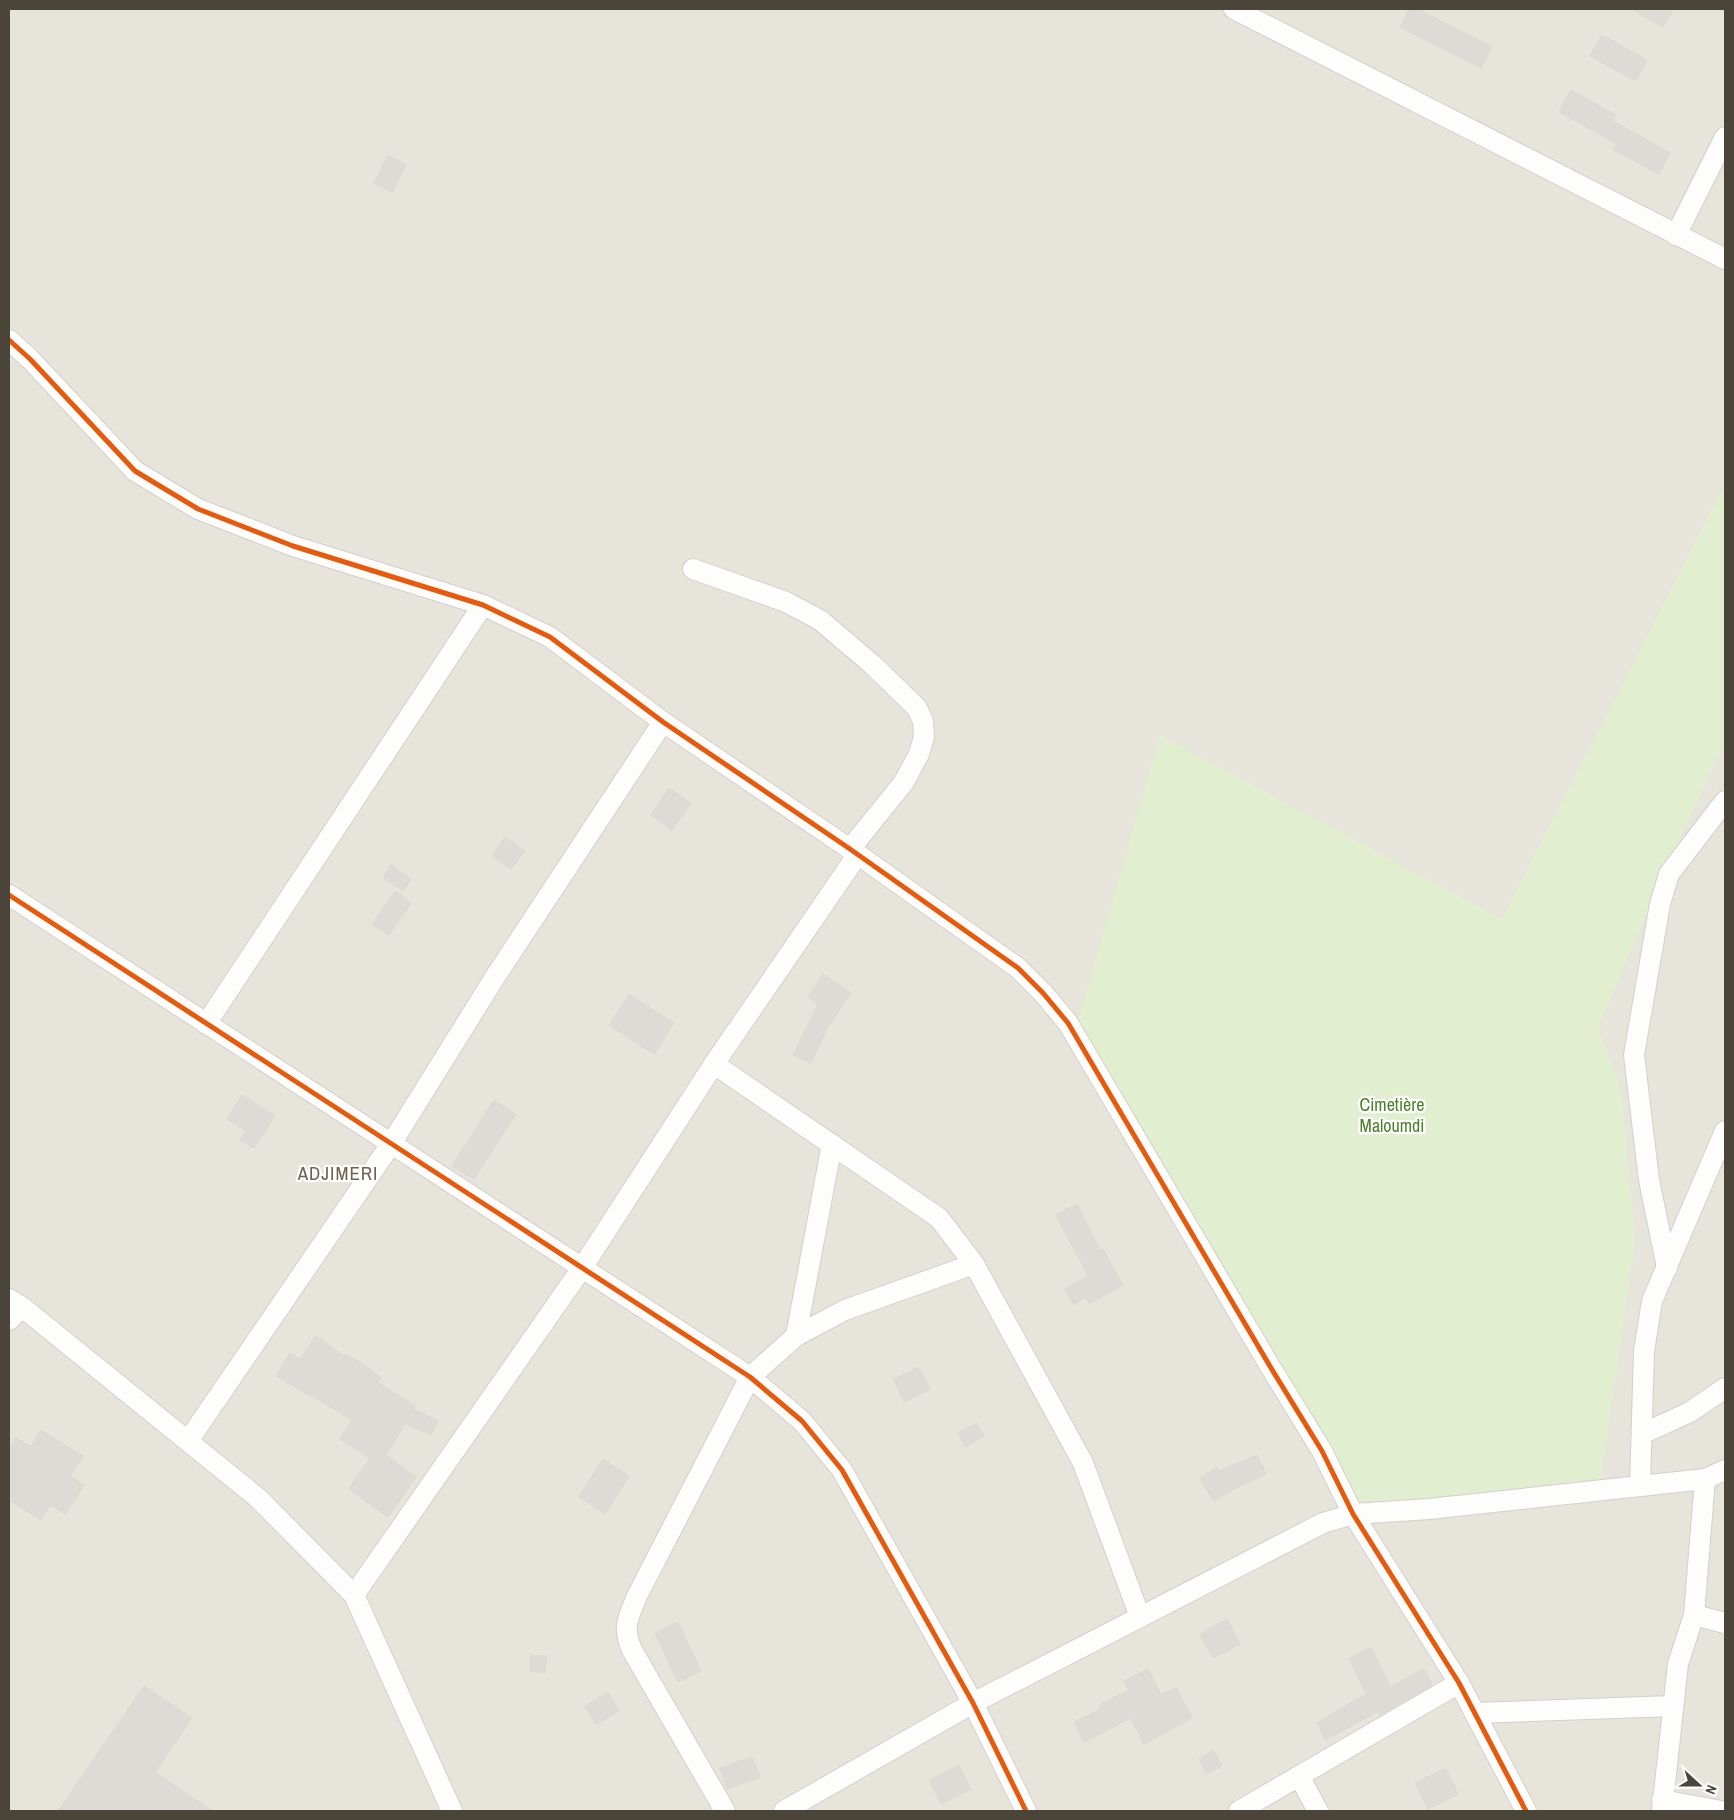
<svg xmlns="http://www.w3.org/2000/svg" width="1734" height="1820" viewBox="0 0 1734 1820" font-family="'Archivo Narrow',sans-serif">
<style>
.residential{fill:#e7e4dc}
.green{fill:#e1eecf}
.building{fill:#dedbd6;stroke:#dcd9d4}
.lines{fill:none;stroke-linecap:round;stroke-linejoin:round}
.minor-casing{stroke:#d2d0cb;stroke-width:22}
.minor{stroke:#fdfdfc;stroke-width:20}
.cycleway-casing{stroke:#fff;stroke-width:8}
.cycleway{stroke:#e8590c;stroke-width:5}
.labels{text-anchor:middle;stroke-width:4.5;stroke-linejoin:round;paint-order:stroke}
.park-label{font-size:18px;fill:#4a7f2a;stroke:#fff}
.neighbourhood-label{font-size:19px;letter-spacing:1px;fill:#6e6250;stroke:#fff}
</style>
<rect width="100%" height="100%" fill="#f4f2ee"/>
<rect class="residential" x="9" y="9" width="1716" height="1802"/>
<polygon class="green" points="1725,484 1725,742 1670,860 1598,1027 1622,1093 1635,1242 1598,1498 1361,1507 1078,1021 1160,735 1502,919"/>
<g class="building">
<polygon points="1409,9 1418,9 1492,47 1481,68 1400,27"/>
<polygon points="1630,9 1673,9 1663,27"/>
<polygon points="1602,35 1647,60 1636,81 1590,56"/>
<polygon points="1571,90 1616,115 1613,121 1670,153 1659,174 1614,150 1617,144 1559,112"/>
<polygon points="388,155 406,165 392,192 374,183"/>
<polygon points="669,788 691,803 672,830 651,815"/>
<polygon points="505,837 525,851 511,869 492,856"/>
<polygon points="391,865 411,879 403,891 383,878"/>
<polygon points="395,891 411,903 389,935 372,924"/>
<polygon points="823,974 851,993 827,1029 811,1063 793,1055 818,1004 808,997"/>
<polygon points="629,994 674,1023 654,1054 609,1025"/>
<polygon points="242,1095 275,1116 254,1148 240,1140 246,1131 227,1119"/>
<polygon points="494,1100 516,1114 474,1179 452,1166"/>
<polygon points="1077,1204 1100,1251 1103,1249 1123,1285 1089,1304 1086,1297 1073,1305 1065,1289 1088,1276 1056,1215"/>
<polygon points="316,1336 344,1356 346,1354 371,1370 381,1378 378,1383 416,1406 413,1409 438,1421 431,1435 405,1423 386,1455 416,1477 388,1517 349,1489 370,1458 340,1439 352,1420 311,1395 310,1396 276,1376 290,1353 300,1359"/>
<polygon points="919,1367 930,1389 904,1402 894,1379"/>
<polygon points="977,1423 984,1436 965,1447 958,1433"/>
<polygon points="41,1430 83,1456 70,1476 84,1485 65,1514 50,1505 41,1520 9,1500 9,1450 16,1438 31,1447"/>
<polygon points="1257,1455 1266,1474 1238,1487 1214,1501 1200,1478 1217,1467 1219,1471"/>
<polygon points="603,1459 629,1476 605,1514 579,1497"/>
<polygon points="1227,1619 1240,1644 1213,1658 1200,1634"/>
<polygon points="678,1622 701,1671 678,1682 655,1633"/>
<polygon points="1371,1647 1390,1687 1424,1669 1432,1685 1380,1715 1379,1711 1325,1740 1317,1723 1366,1694 1349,1658"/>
<polygon points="531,1655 547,1656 545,1673 530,1671"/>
<polygon points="1148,1669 1161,1695 1176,1688 1192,1718 1144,1744 1131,1718 1084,1742 1074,1722 1101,1709 1099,1705 1129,1690 1124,1681"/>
<polygon points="144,1686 192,1718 155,1772 212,1811 58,1811"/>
<polygon points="608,1692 619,1711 596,1725 585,1706"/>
<polygon points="1213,1750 1222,1766 1207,1774 1199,1759"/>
<polygon points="752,1757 760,1777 727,1789 720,1768"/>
<polygon points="959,1765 971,1789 941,1804 929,1780"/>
<polygon points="1446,1768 1458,1794 1428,1809 1415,1783"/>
</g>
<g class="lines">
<defs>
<g id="minor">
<polyline points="1234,9 1725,259"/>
<polyline points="1676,235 1725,137"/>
<polyline points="9,340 30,359 135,471 198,509 293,546 483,605 550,637 663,722 850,849 1018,968 1043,993 1068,1023 1271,1368 1322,1451 1353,1514 1459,1683 1526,1811"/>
<polyline points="693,569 786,602 820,620 873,665 917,708 923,721 924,737 919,754 904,782 850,849"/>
<polyline points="9,895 750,1377 802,1421 842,1470 973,1703 1026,1811"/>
<polyline points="206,1024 483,605"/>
<polyline points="714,1064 939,1218 974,1264 1083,1463 1140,1617"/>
<polyline points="1667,1268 1649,1180 1634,1055 1660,904 1669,874 1725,801"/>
<polyline points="9,1299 22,1307 258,1498 354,1595 452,1811"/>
<polyline points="9,1320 22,1307"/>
<polyline points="796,1336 832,1144"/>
<polyline points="1642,1434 1690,1412 1725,1388"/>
<polyline points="188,1441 391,1144 495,977 663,722"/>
<polyline points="1640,1486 1644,1351 1652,1301 1725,1131"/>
<polyline points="354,1595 582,1268 714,1064 858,854"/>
<polyline points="1694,1615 1725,1623"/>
<polyline points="1475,1713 1673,1706"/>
<polyline points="1299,1776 1318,1811"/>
<polyline points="1662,1800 1721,1811"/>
<path d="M725 1811 632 1650C622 1627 628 1618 637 1596L750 1377 796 1336 845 1310 974 1264"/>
<polyline points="784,1811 973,1703 1323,1523 1353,1514 1429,1509 1705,1479 1725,1470"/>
<polyline points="1239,1811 1459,1683"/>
<polyline points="1662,1811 1678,1664 1694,1615 1705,1479"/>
</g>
</defs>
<use href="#minor" class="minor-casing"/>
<use href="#minor" class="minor"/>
<defs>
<g id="cycleway">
<polyline points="9,340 30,359 135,471 198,509 293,546 483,605 550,637 663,722 850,849 1018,968 1043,993 1068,1023 1271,1368 1322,1451 1353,1514 1459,1683 1526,1811"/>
<polyline points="9,895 750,1377 802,1421 842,1470 973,1703 1026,1811"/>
</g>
</defs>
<use href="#cycleway" class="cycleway-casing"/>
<use href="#cycleway" class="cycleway"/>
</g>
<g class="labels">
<g class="park-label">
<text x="1392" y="1111">Cimetière<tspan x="1392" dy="21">Maloumdi</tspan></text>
</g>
<g class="neighbourhood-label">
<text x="338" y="1180">ADJIMERI</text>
</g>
</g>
<rect width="1734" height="1820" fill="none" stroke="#4b4439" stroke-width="20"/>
<g transform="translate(1699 1785) rotate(111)" stroke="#ffffff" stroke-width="4" paint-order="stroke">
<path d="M0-4L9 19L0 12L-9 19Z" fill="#4b4439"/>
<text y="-8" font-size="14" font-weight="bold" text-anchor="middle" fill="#4b4439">N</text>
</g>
</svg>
